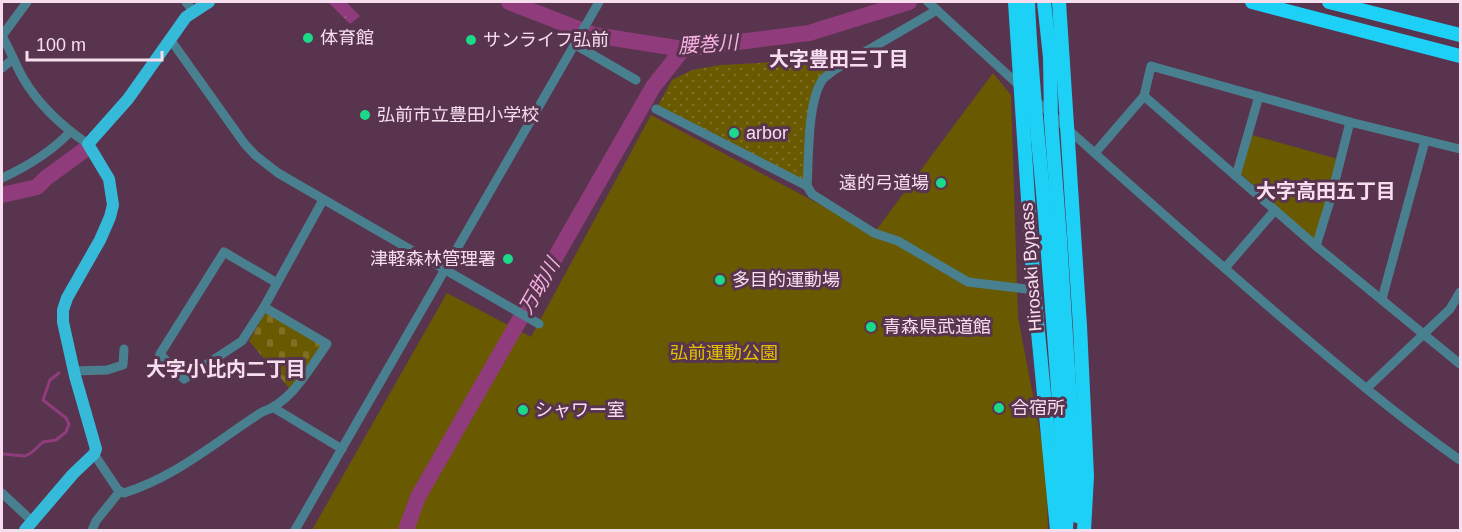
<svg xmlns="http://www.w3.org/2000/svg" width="1462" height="532" viewBox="0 0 1462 532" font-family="Helvetica,'Noto Sans JP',sans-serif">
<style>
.grass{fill:url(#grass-dots)}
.cemetery{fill:url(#cemetery-stones)}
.green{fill:#695901}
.water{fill:url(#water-ripples)}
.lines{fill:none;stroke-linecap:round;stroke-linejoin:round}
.stream{stroke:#903c7c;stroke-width:3}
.river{stroke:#903c7c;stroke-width:16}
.minor{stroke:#49808f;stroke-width:9}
.major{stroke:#36bad9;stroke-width:12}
.highway{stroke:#1dd1f6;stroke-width:14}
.highway-bridge{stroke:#1dd1f6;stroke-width:14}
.poi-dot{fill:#1ad988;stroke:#59344f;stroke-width:2}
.labels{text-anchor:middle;stroke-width:6;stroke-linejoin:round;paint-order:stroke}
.poi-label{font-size:18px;fill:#f6deee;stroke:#59344f;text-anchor:start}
.street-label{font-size:18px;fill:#f6deee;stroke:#59344f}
.park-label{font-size:18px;fill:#e1c200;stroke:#59344f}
.water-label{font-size:20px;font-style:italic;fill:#f5b0e1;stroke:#59344f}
.neighbourhood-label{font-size:20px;font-weight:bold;fill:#f6deee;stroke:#59344f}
</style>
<defs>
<pattern id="grass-dots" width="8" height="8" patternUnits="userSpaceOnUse" patternTransform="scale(1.5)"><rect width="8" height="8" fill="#695901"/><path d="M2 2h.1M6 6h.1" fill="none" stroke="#7f7026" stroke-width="1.8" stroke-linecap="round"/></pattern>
<pattern id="cemetery-stones" width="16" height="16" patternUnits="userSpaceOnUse" patternTransform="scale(1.5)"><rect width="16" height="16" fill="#695901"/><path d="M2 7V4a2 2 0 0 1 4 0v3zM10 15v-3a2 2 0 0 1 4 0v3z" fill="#7f7026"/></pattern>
<pattern id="water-ripples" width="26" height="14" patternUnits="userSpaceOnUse" patternTransform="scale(1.5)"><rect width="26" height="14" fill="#903c7c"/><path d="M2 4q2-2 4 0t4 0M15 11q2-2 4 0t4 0" fill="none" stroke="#a0588f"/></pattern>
</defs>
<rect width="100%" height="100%" fill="#59344f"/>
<polygon class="grass" points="840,50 846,56 842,65 834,70 816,98 807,186 656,109 672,80 692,70 720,65 760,63 808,58 825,52"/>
<polygon class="cemetery" points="266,311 323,345 290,389 249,341"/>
<g class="green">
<polygon points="993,73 1011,95 1018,317 1046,464 1048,530 312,530 447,293 531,337 651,115 874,233"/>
<polygon points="1252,135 1338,159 1316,238 1313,239 1241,174"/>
</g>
<polygon class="water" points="328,2 346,2 360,16 350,24"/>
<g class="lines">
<polyline class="stream" points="2,454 25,456 31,453 43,442 56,440 66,432 69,424 66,418 43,400 50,380 59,373"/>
<g class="river">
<polyline points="509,2 594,35 683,49 809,33 909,2"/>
<polyline points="2,195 37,187 46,178 83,151"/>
<polyline points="406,530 418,497 653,87 683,49"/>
</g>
<g class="minor">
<polyline points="186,2 193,11"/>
<polyline points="928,2 1022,88"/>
<path d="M2 36C10 49 15 64 23 78 38 104 63 127 88 144"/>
<polyline points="2,36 27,2"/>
<polyline points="170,39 244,143 255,155 278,173 539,324"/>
<polyline points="574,44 636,80"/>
<polyline points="2,68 13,59"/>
<polyline points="1144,96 1316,246 1460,364"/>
<path d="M1032 97C1112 169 1193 241 1275 312 1335 363 1396 415 1460 460"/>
<polyline points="656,109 807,186 812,194 874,233 898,241 968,282 1034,290"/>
<polyline points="1095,153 1144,96 1151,66 1350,122 1460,149"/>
<polyline points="1236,176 1259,96"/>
<path d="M2 178C26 167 51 152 70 132"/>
<path d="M807 186C809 159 807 101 823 79 826 76 831 73 834 70L937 10"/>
<polyline points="1316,246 1330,201 1350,122"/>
<polyline points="1225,268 1275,210"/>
<polyline points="1382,299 1425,141"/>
<polyline points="264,307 242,341 184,379 160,354 224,252 277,283"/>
<polyline points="74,371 107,370 123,365 124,349"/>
<polyline points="1367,388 1450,309 1460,292"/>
<polyline points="274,408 342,449"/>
<path d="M94 454 118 490 124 493C176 477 217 441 262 412 292 402 309 369 327 344L264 307 323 200"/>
<polyline points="2,493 33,522"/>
<polyline points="92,530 96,521 120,491"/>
<polyline points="295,530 599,2"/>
</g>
<polyline class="major" points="25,530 73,474 94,454 96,449 75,376 63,322 63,310 67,298 100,240 110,217 113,205 109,179 88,144 128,99 186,17 209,2"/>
<g class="highway">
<polyline points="1015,2 1034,290 1057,530"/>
<polyline points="1059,2 1080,326 1087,476 1084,530"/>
<polyline points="1252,2 1460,56"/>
<polyline points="1329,2 1460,35"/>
<polyline points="1060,239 1077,516"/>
<polyline points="1047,241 1067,509 1066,530"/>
</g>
<g class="highway-bridge">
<path d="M1028 2C1031 82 1041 161 1047 241"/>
<polyline points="1044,2 1050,57 1051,119 1060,239"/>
</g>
</g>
<g class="poi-dot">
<circle cx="308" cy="38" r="6"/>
<circle cx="471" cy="40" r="6"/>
<circle cx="365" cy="115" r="6"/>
<circle cx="734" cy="133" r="6"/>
<circle cx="941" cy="183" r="6"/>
<circle cx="508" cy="259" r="6"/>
<circle cx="720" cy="280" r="6"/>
<circle cx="871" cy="327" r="6"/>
<circle cx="999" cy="408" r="6"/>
<circle cx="523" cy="410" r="6"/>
</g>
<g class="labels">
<g class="poi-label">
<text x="320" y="44">体育館</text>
<text x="483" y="46">サンライフ弘前</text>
<text x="377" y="121">弘前市立豊田小学校</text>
<text x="746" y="139">arbor</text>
<text x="929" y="189" text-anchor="end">遠的弓道場</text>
<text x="496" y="265" text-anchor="end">津軽森林管理署</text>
<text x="732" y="286">多目的運動場</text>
<text x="883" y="333">青森県武道館</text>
<text x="1011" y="414">合宿所</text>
<text x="535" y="416">シャワー室</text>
</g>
<g class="street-label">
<text transform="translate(1031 267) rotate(-94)" y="6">Hirosaki Bypass</text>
</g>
<g class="park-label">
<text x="724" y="359">弘前運動公園</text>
</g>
<g class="water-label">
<text transform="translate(708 44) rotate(-4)" y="7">腰巻川</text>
<text transform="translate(539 286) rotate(-60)" y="7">万助川</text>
</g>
<g class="neighbourhood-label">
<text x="839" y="66">大字豊田三丁目</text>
<text x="1326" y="198">大字高田五丁目</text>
<text x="226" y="376">大字小比内二丁目</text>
</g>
</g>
<rect width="1462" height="532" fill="none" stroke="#f6deee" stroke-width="6"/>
<path d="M27 51v9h135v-9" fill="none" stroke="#f6deee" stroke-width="3"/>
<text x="36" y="51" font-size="18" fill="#f6deee" stroke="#59344f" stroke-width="4.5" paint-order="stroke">100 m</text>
</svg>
